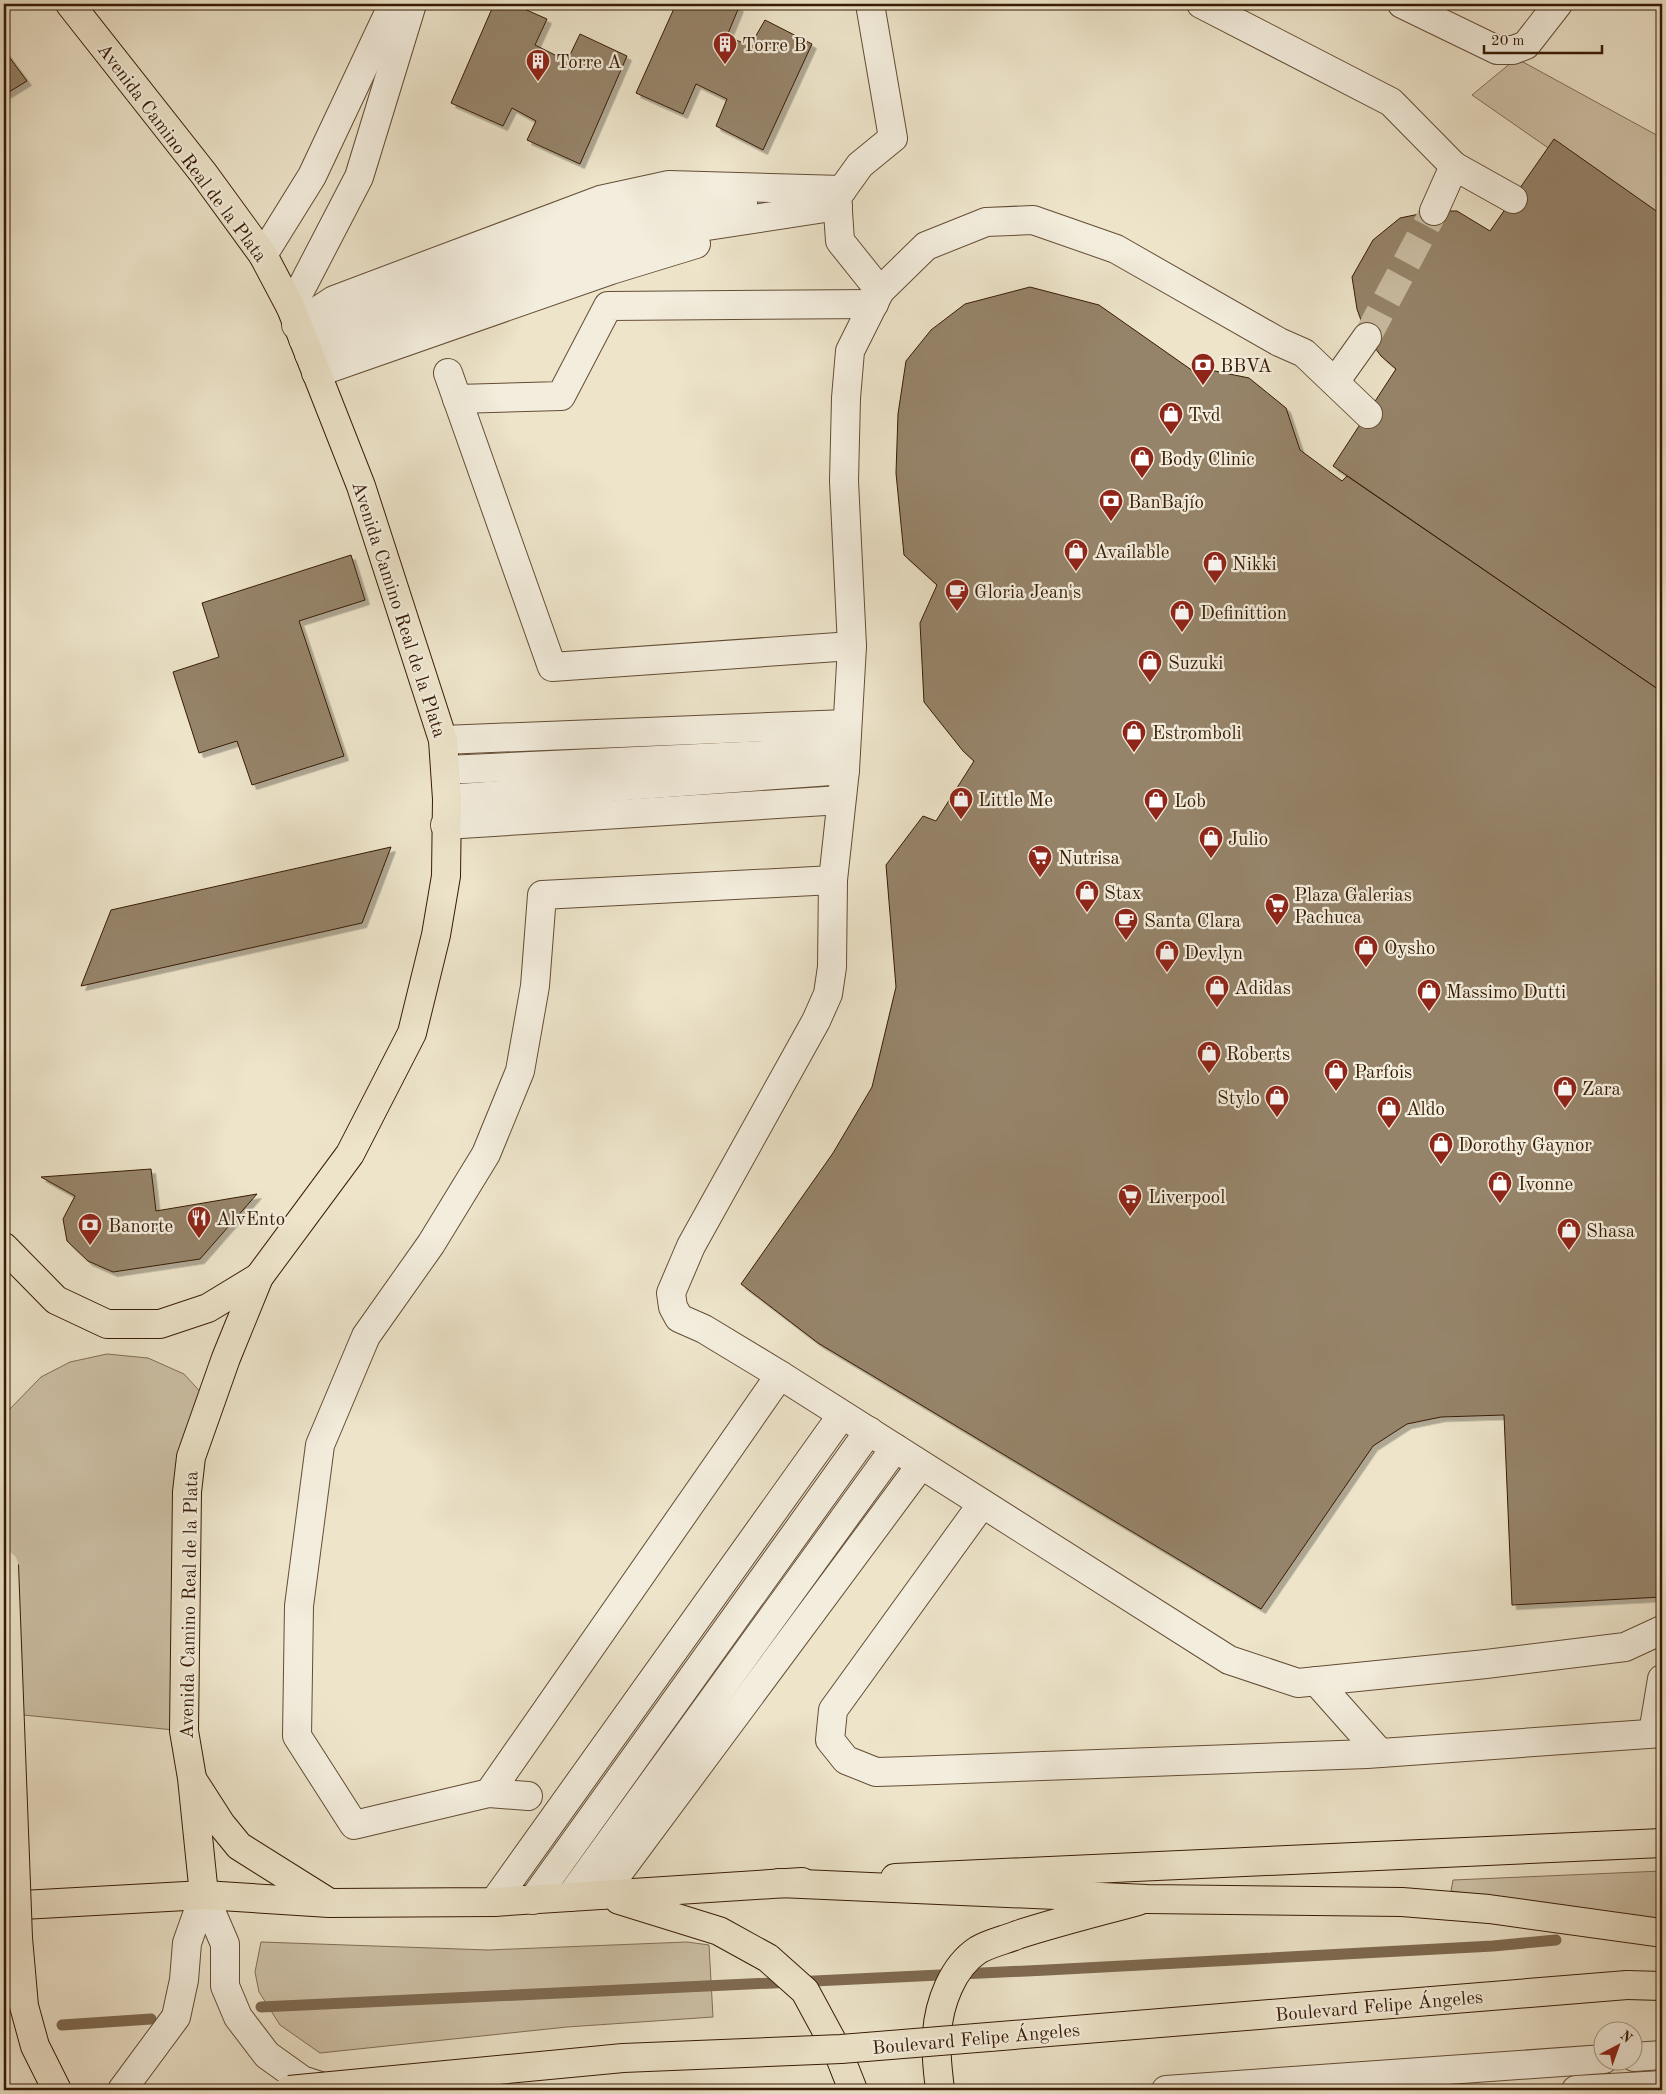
<svg xmlns="http://www.w3.org/2000/svg" width="1666" height="2094" viewBox="0 0 1666 2094" font-family="'Old Standard TT',serif">
<style>
.green{fill:#cec2a8;stroke:#826e56}
.lines{fill:none;stroke-linecap:round;stroke-linejoin:round}
.stream{stroke:#7f6b52;stroke-width:11}
.building{fill:#96846a;stroke:#371b03;filter:url(#shadow)}
.minor-tunnel{stroke:#c9bca2;stroke-width:28;stroke-dasharray:28 14;stroke-linecap:butt}
.minor-casing{stroke:#644d35;stroke-width:30}
.major-casing{stroke:#371b03;stroke-width:30}
.highway-casing{stroke:#371b03;stroke-width:30}
.minor{stroke:#f3eddd;stroke-width:28}
.major{stroke:#ede4ca;stroke-width:28}
.highway{stroke:#ede4ca;stroke-width:28}
.highway-bridge-casing{stroke:#371b03;stroke-width:30;stroke-linecap:butt}
.highway-bridge{stroke:#ede4ca;stroke-width:28}
.labels{text-anchor:middle;stroke-width:4.5;stroke-linejoin:round;paint-order:stroke}
.poi-label{font-size:19px;fill:#371b03;stroke:#f3eddd;text-anchor:start}
.street-label{font-size:19px;fill:#371b03;stroke:#f3eddd}
</style>
<defs>
<filter id="shadow"><feDropShadow dx="4.5" dy="4.5" stdDeviation="0" flood-color="#0004"/></filter>
</defs>
<rect width="100%" height="100%" fill="#ede4ca"/>
<filter id="stains"><feTurbulence type="fractalNoise" baseFrequency=".004" numOctaves="4"/><feColorMatrix values="0 0 0 0 .2 0 0 0 0 .09 0 0 0 0 .02 0 0 0 .5 -.17"/></filter>
<radialGradient id="worn" r=".72"><stop offset=".6" stop-color="#630" stop-opacity="0"/><stop offset="1" stop-color="#630" stop-opacity=".3"/></radialGradient>
<g class="green">
<polygon points="1512,62 1523,62 1662,138 1662,227 1472,95"/>
<polygon points="107,1354 148,1358 184,1374 206,1398 184,1731 23,1715 11,1619 6,1413 41,1377 70,1362"/>
<polygon points="1662,1871 1662,1924 1451,1891 1453,1880"/>
<polygon points="261,1942 488,1950 687,1942 709,1945 713,2017 567,2027 320,2053 280,2025 259,1992 255,1972"/>
</g>
<g class="lines">
<g class="stream">
<polyline points="261,2007 1047,1970 1493,1946 1556,1940"/>
<polyline points="62,2025 151,2019"/>
</g>
</g>
<g class="building">
<polygon points="494,4 513,4 547,19 535,45 567,61 580,34 627,56 580,164 527,140 536,121 512,108 503,126 451,103"/>
<polygon points="676,4 733,4 739,7 727,36 750,46 765,20 812,44 763,150 716,126 727,99 696,84 683,114 636,93"/>
<polygon points="4,50 27,81 4,95"/>
<polygon points="1554,139 1662,215 1662,692 1333,466 1396,369 1381,356 1367,337 1357,309 1352,277 1373,240 1400,218 1434,211 1457,211 1490,231"/>
<polygon points="1030,287 1099,305 1193,371 1215,371 1249,378 1286,408 1300,450 1342,481 1347,476 1662,692 1662,1597 1512,1605 1504,1415 1441,1417 1407,1424 1373,1446 1261,1609 818,1343 741,1284 833,1153 872,1087 896,987 886,865 923,816 936,821 974,761 963,751 924,702 920,623 937,585 904,555 896,473 898,414 906,361 931,330 965,304"/>
<polygon points="351,555 365,600 299,621 344,756 252,785 237,741 199,753 173,672 219,657 202,603"/>
<polygon points="391,847 362,923 81,986 111,910"/>
<polygon points="151,1169 156,1211 257,1194 200,1259 113,1272 88,1261 67,1241 63,1219 75,1196 41,1177"/>
</g>
<g class="lines">
<polyline class="minor-tunnel" points="1367,337 1434,211"/>
<defs>
<g id="minor">
<polyline points="870,4 893,138 860,165 837,197 840,241 880,291"/>
<polyline points="1201,4 1391,102 1454,166"/>
<polyline points="1402,4 1497,50 1513,50 1526,45 1558,4"/>
<polyline points="1434,211 1454,166 1513,199"/>
<polyline points="263,255 312,176 393,4"/>
<polyline points="291,308 359,177 412,4"/>
<polyline points="296,325 334,300 600,200 669,185 842,190"/>
<polyline points="303,339 344,318 608,224 676,207 743,203"/>
<polyline points="309,354 612,247 681,230 838,206"/>
<polyline points="316,373 611,270 696,244"/>
<polyline points="448,373 552,667 852,646"/>
<polyline points="1335,382 1367,337"/>
<polyline points="457,399 561,396 608,306 874,304"/>
<polyline points="1368,414 1304,353 1279,342 1116,249 1033,220 986,222 926,246 880,291 850,351 846,398 844,481 852,646 845,770 833,880 832,967 828,994 816,1021 691,1246 671,1293 673,1307 679,1318 704,1329 780,1375 1229,1660 1298,1683 1486,1664 1625,1647 1662,1630"/>
<polyline points="443,740 847,724"/>
<polyline points="446,770 846,751"/>
<polyline points="447,799 845,770"/>
<polyline points="445,825 841,800"/>
<polyline points="982,1504 833,1710 830,1740 846,1760 876,1772 909,1771 1367,1754 1662,1733"/>
<polyline points="1316,1681 1380,1753"/>
<polyline points="1653,1733 1662,1679"/>
<polyline points="489,1793 780,1375"/>
<polyline points="528,1796 489,1793 354,1825 297,1736 299,1606 320,1445 366,1336 431,1244 486,1154 520,1071 535,986 542,895 833,880"/>
<polyline points="204,1895 225,1944 225,1986 238,2017 267,2055 302,2080 329,2089"/>
<polyline points="602,1895 921,1465"/>
<polyline points="570,1897 895,1448"/>
<polyline points="533,1900 869,1431"/>
<polyline points="494,1902 842,1415"/>
<polyline points="1634,2057 1662,2055"/>
<polyline points="122,2090 176,2017 184,1980 187,1943 204,1895"/>
<polyline points="1166,2090 1604,2059"/>
<polyline points="1576,2090 1662,2085"/>
</g>
<g id="major">
<polyline points="70,4 204,174 263,255 291,308 361,486 443,740 447,799 446,876 436,935 412,1033 350,1154 259,1277 226,1358 191,1457 187,1492 184,1731 192,1778 204,1895"/>
<polyline points="4,1247 56,1300 107,1324 160,1324 208,1308 259,1277"/>
<polyline points="194,1782 221,1824 239,1846 325,1900"/>
<polyline points="895,1878 1662,1843"/>
<polyline points="619,1900 719,1931 768,1958 805,1991 838,2052 853,2090"/>
<polyline points="4,1906 204,1895 329,1903 494,1902 802,1882"/>
<path d="M940 2090C938 2072 935 2052 937 2033 939 2004 952 1967 978 1950 990 1943 1005 1940 1017 1935 1057 1922 1098 1912 1138 1901"/>
</g>
<g id="highway">
<polyline points="779,1883 1147,1899 1402,1902 1489,1909 1662,1933"/>
<polyline points="1627,1985 1662,1986"/>
</g>
</defs>
<use href="#minor" class="minor-casing"/>
<use href="#major" class="major-casing"/>
<use href="#highway" class="highway-casing"/>
<use href="#minor" class="minor"/>
<use href="#major" class="major"/>
<use href="#highway" class="highway"/>
<defs>
<g id="highway-bridge">
<polyline points="4,1565 18,1938 24,2006 35,2046 57,2090"/>
<polyline points="289,2090 623,2058 841,2049 1627,1985"/>
</g>
</defs>
<use href="#highway-bridge" class="highway-bridge-casing"/>
<use href="#highway-bridge" class="highway-bridge"/>
</g>
<defs>
<symbol id="building-pin" viewBox="-11 -11 22 30"><path d="M0 17L-7.5 6A9.5 9.5 0 1 1 7.5 6Z" fill="#8f2418" stroke="#f3eddd"/><path d="M-4-6H4V6H1V3H-1V6H-4ZM-2.5-4.3h1.7v1.8h-1.7ZM.8-4.3h1.7v1.8H.8ZM-2.5-1h1.7V.8h-1.7ZM.8-1h1.7V.8H.8Z" fill="#fff"/></symbol>
<symbol id="bank-pin" viewBox="-11 -11 22 30"><path d="M0 17L-7.5 6A9.5 9.5 0 1 1 7.5 6Z" fill="#8f2418" stroke="#f3eddd"/><path d="M-6-4H6V4H-6ZM0-2.3a2.3 2.3 0 1 0 0 4.6a2.3 2.3 0 1 0 0-4.6Z" fill="#fff"/></symbol>
<symbol id="shop-pin" viewBox="-11 -11 22 30"><path d="M0 17L-7.5 6A9.5 9.5 0 1 1 7.5 6Z" fill="#8f2418" stroke="#f3eddd"/><path d="M-5-2.5h2.3a2.7 3.5 0 0 1 5.4 0H5L5.5 6h-11ZM-1.5-2.5h3a1.5 2.3 0 0 0-3 0Z" fill="#fff"/></symbol>
<symbol id="cafe-pin" viewBox="-11 -11 22 30"><path d="M0 17L-7.5 6A9.5 9.5 0 1 1 7.5 6Z" fill="#8f2418" stroke="#f3eddd"/><path d="M-5.5-4.5H6V0H3Q3 3.5 0 3.5H-2.5Q-5.5 3.5-5.5 0ZM3-3.2v2h1.7v-2ZM-6 4.5H4V6H-6Z" fill="#fff"/></symbol>
<symbol id="supermarket-pin" viewBox="-11 -11 22 30"><path d="M0 17L-7.5 6A9.5 9.5 0 1 1 7.5 6Z" fill="#8f2418" stroke="#f3eddd"/><path d="M-6-5.5h2.5l.6 2H6L4.5 2H-2.5L-4.4-4H-6ZM-1.5 3.2a1.3 1.3 0 1 0 .1 0ZM3 3.2a1.3 1.3 0 1 0 .1 0Z" fill="#fff"/></symbol>
<symbol id="restaurant-pin" viewBox="-11 -11 22 30"><path d="M0 17L-7.5 6A9.5 9.5 0 1 1 7.5 6Z" fill="#8f2418" stroke="#f3eddd"/><path d="M-5-6h1v4h1v-4h1v4h1v-4h1v5L-1.5 .5V6h-2V.5L-5-1ZM5-6V6H3V1.5H1.5Q1.5-4 5-6Z" fill="#fff"/></symbol>
</defs>
<g fill-rule="evenodd">
<use href="#building-pin" x="711" y="30" width="28" height="38"/>
<use href="#building-pin" x="524" y="47" width="28" height="38"/>
<use href="#bank-pin" x="1189" y="351" width="28" height="38"/>
<use href="#shop-pin" x="1157" y="400" width="28" height="38"/>
<use href="#shop-pin" x="1128" y="444" width="28" height="38"/>
<use href="#bank-pin" x="1097" y="487" width="28" height="38"/>
<use href="#shop-pin" x="1062" y="537" width="28" height="38"/>
<use href="#shop-pin" x="1201" y="549" width="28" height="38"/>
<use href="#cafe-pin" x="943" y="577" width="28" height="38"/>
<use href="#shop-pin" x="1168" y="598" width="28" height="38"/>
<use href="#shop-pin" x="1136" y="648" width="28" height="38"/>
<use href="#shop-pin" x="1120" y="718" width="28" height="38"/>
<use href="#shop-pin" x="947" y="785" width="28" height="38"/>
<use href="#shop-pin" x="1142" y="786" width="28" height="38"/>
<use href="#shop-pin" x="1197" y="824" width="28" height="38"/>
<use href="#supermarket-pin" x="1026" y="843" width="28" height="38"/>
<use href="#shop-pin" x="1073" y="878" width="28" height="38"/>
<use href="#supermarket-pin" x="1263" y="891" width="28" height="38"/>
<use href="#cafe-pin" x="1112" y="906" width="28" height="38"/>
<use href="#shop-pin" x="1352" y="933" width="28" height="38"/>
<use href="#shop-pin" x="1153" y="938" width="28" height="38"/>
<use href="#shop-pin" x="1203" y="973" width="28" height="38"/>
<use href="#shop-pin" x="1415" y="977" width="28" height="38"/>
<use href="#shop-pin" x="1195" y="1039" width="28" height="38"/>
<use href="#shop-pin" x="1322" y="1057" width="28" height="38"/>
<use href="#shop-pin" x="1551" y="1074" width="28" height="38"/>
<use href="#shop-pin" x="1263" y="1083" width="28" height="38"/>
<use href="#shop-pin" x="1375" y="1094" width="28" height="38"/>
<use href="#shop-pin" x="1427" y="1130" width="28" height="38"/>
<use href="#shop-pin" x="1486" y="1169" width="28" height="38"/>
<use href="#supermarket-pin" x="1116" y="1182" width="28" height="38"/>
<use href="#restaurant-pin" x="185" y="1204" width="28" height="38"/>
<use href="#bank-pin" x="76" y="1211" width="28" height="38"/>
<use href="#shop-pin" x="1555" y="1216" width="28" height="38"/>
</g>
<g class="labels">
<g class="poi-label">
<text x="742" y="51">Torre B</text>
<text x="556" y="68">Torre A</text>
<text x="1220" y="372">BBVA</text>
<text x="1188" y="421">Tvd</text>
<text x="1160" y="465">Body Clinic</text>
<text x="1128" y="508">BanBajío</text>
<text x="1094" y="558">Available</text>
<text x="1232" y="570">Nikki</text>
<text x="974" y="598">Gloria Jean's</text>
<text x="1200" y="619">Definittion</text>
<text x="1168" y="669">Suzuki</text>
<text x="1152" y="739">Estromboli</text>
<text x="978" y="806">Little Me</text>
<text x="1174" y="807">Lob</text>
<text x="1228" y="845">Julio</text>
<text x="1058" y="864">Nutrisa</text>
<text x="1104" y="899">Stax</text>
<text x="1294" y="901">Plaza Galerias<tspan x="1294" dy="22">Pachuca</tspan></text>
<text x="1144" y="927">Santa Clara</text>
<text x="1384" y="954">Oysho</text>
<text x="1184" y="959">Devlyn</text>
<text x="1234" y="994">Adidas</text>
<text x="1446" y="998">Massimo Dutti</text>
<text x="1226" y="1060">Roberts</text>
<text x="1354" y="1078">Parfois</text>
<text x="1582" y="1095">Zara</text>
<text x="1260" y="1104" text-anchor="end">Stylo</text>
<text x="1406" y="1115">Aldo</text>
<text x="1458" y="1151">Dorothy Gaynor</text>
<text x="1518" y="1190">Ivonne</text>
<text x="1148" y="1203">Liverpool</text>
<text x="216" y="1225">AlvEnto</text>
<text x="108" y="1232">Banorte</text>
<text x="1586" y="1237">Shasa</text>
</g>
<g class="street-label">
<text transform="translate(183 152) rotate(53)" y="7">Avenida Camino Real de la Plata</text>
<text transform="translate(400 609) rotate(72)" y="7">Avenida Camino Real de la Plata</text>
<text transform="translate(188 1605) rotate(-89)" y="7">Avenida Camino Real de la Plata</text>
<text transform="translate(1379 2005) rotate(-5)" y="7">Boulevard Felipe Ángeles</text>
<text transform="translate(976 2038) rotate(-5)" y="7">Boulevard Felipe Ángeles</text>
</g>
</g>
<rect width="1666" height="2094" fill="none" stroke="#ede4ca" stroke-width="20"/>
<rect x="5" y="5" width="1656" height="2084" fill="none" stroke="#371b03" stroke-width="2.5"/>
<rect x="10" y="10" width="1646" height="2074" fill="none" stroke="#371b03"/>
<g transform="translate(1618 2046) rotate(41)"><circle r="24" fill="#f3eddd" stroke="#a89986"/>
<path d="M0-4L9 19L0 12L-9 19Z" fill="#8f2418"/>
<text y="-8" font-size="14" font-weight="bold" text-anchor="middle" fill="#371b03">N</text>
</g>
<path d="M1484 45v8h118v-8" fill="none" stroke="#371b03" stroke-width="2.5"/>
<text x="1491" y="45" font-size="15" fill="#371b03" stroke="#f3eddd" stroke-width="4" paint-order="stroke">20 m</text>
<rect width="100%" height="100%" filter="url(#stains)"/>
<rect width="100%" height="100%" fill="url(#worn)"/>
</svg>
